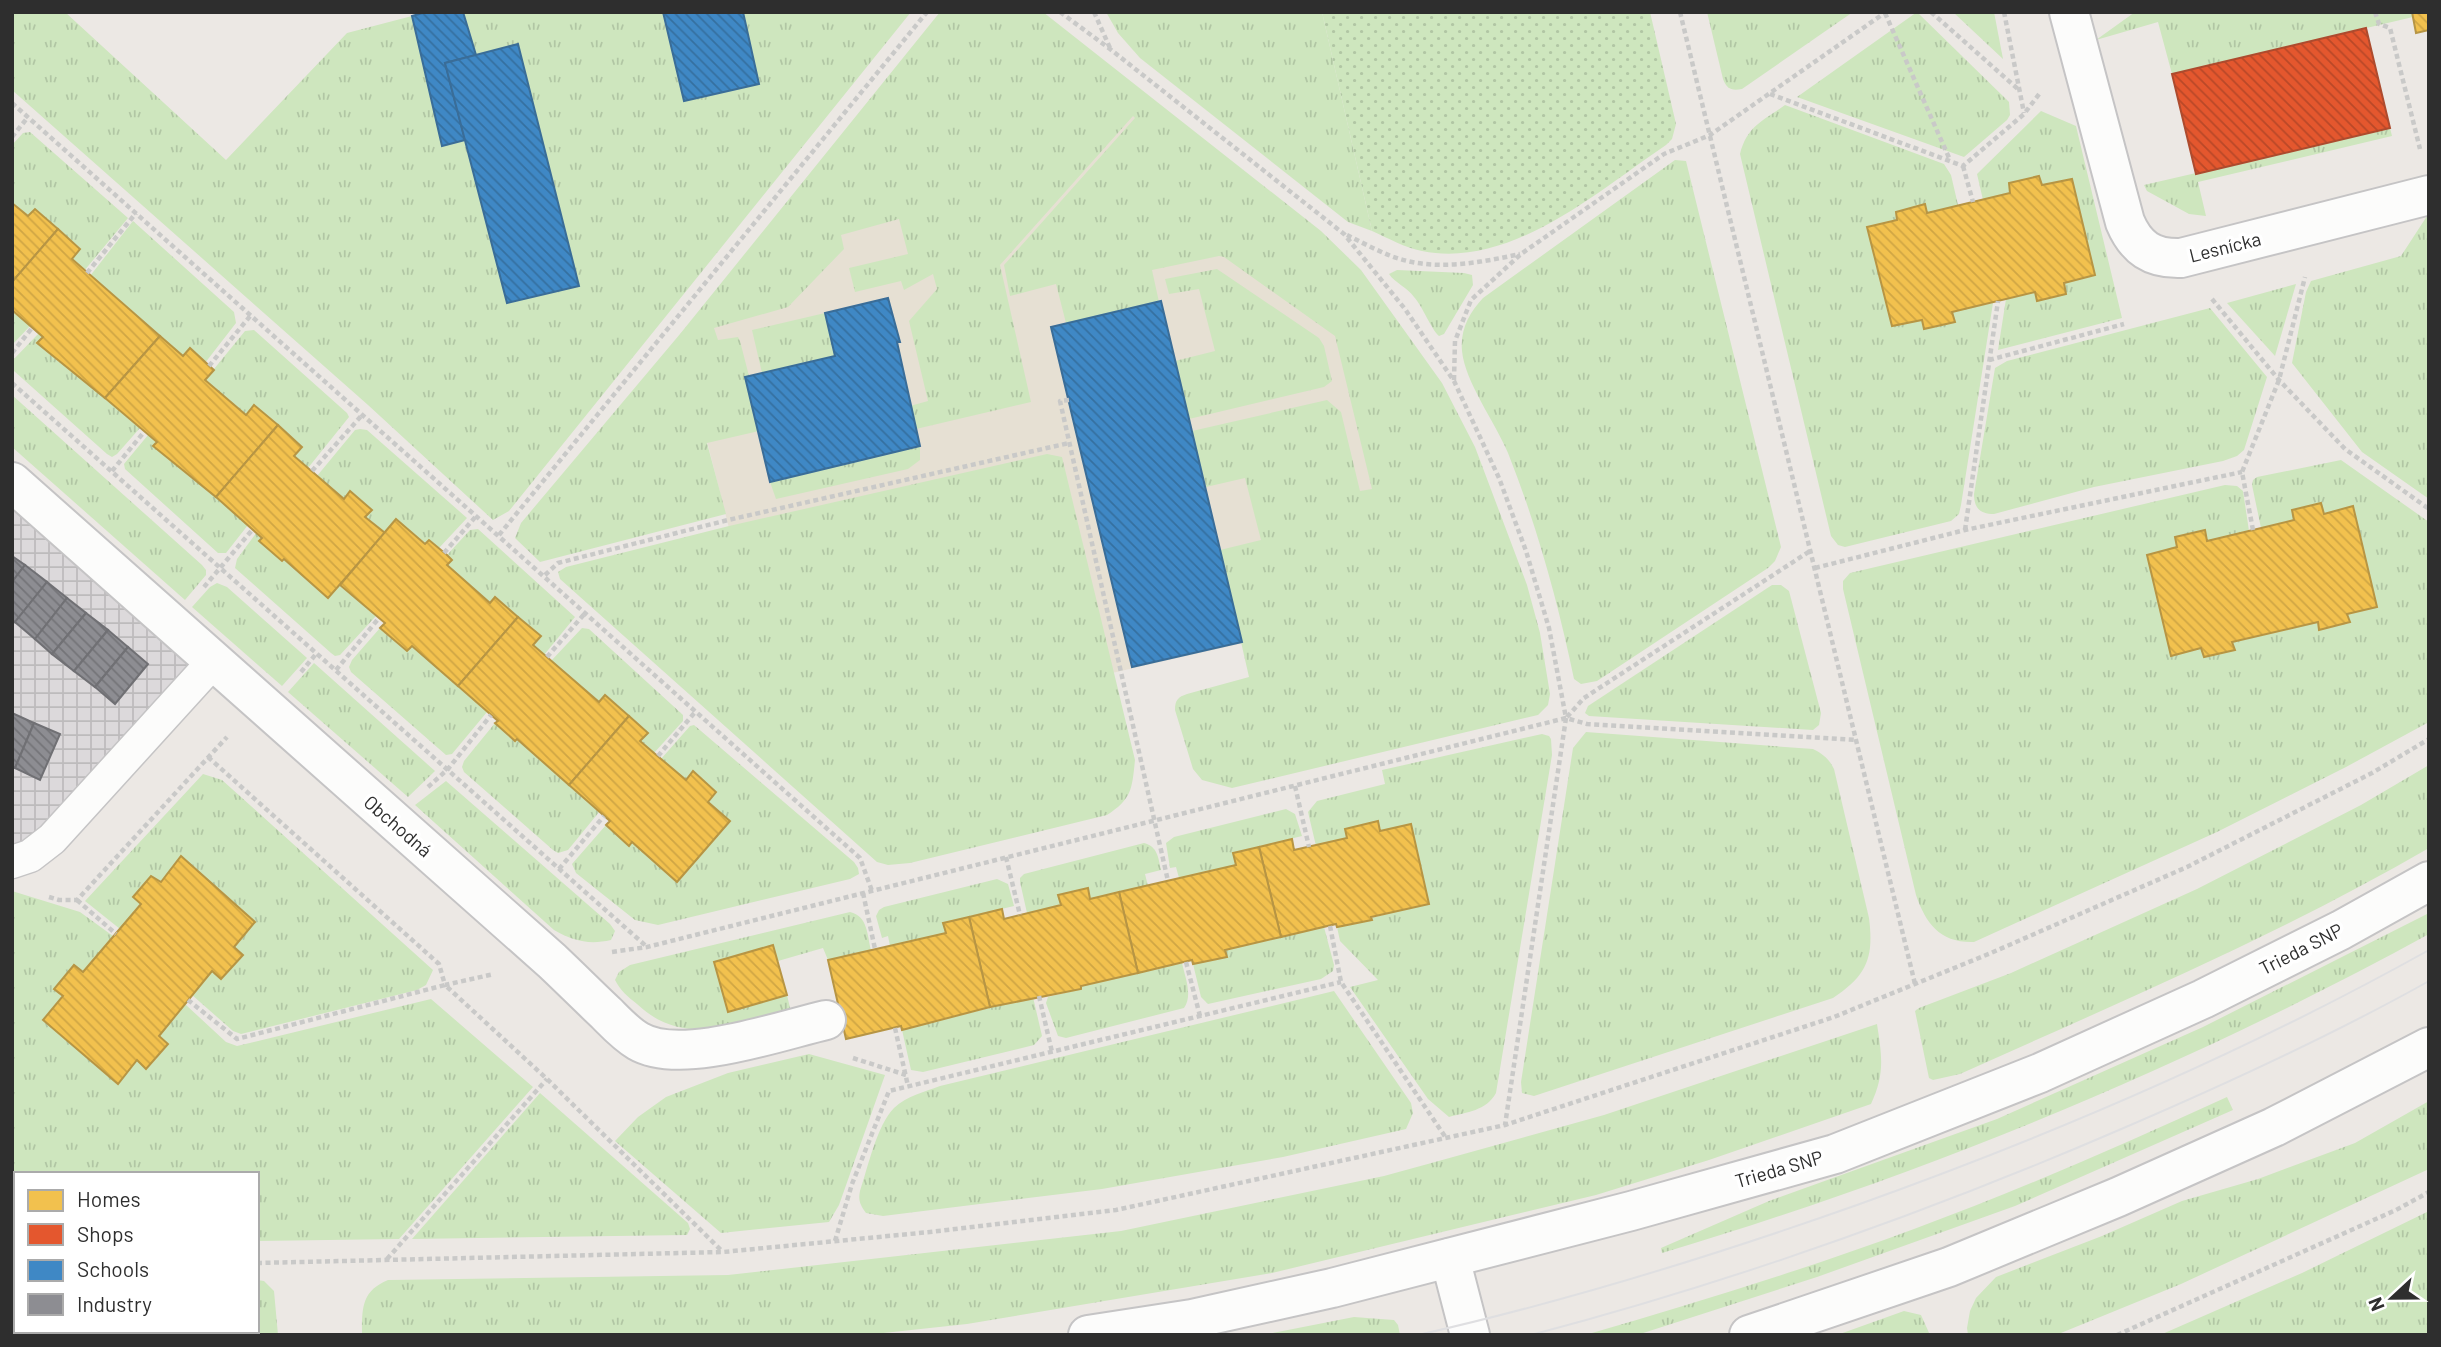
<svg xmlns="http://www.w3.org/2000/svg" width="2441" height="1347" viewBox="0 0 2441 1347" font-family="Barlow,sans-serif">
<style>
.industrial{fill:url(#industrial-grid)}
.education{fill:#e6e0d3}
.grass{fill:url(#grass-tufts)}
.park{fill:url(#park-dots)}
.homes{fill:url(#homes-back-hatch);stroke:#b79544;stroke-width:2}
.shops{fill:url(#shops-back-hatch);stroke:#ad4b2e;stroke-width:2}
.schools{fill:url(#schools-back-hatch);stroke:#3a6d98;stroke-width:2}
.industry{fill:url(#industry-back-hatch);stroke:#707074;stroke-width:2}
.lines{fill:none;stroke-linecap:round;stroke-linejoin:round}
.service-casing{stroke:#c5c4c5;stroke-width:35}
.minor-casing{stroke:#c5c4c5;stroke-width:42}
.tertiary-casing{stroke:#c5c4c5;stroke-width:42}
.path{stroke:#c9c9c8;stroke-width:4.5;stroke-dasharray:5 3.5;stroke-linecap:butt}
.service{stroke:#fcfcfb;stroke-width:32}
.minor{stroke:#fcfcfb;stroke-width:38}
.tertiary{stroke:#fcfcfb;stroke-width:38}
.tram{stroke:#dfdfe1;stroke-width:2}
.labels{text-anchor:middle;stroke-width:7;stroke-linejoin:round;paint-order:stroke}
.street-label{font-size:19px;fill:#2e2e2e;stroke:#fff}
</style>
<defs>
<pattern id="industrial-grid" width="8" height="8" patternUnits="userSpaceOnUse" patternTransform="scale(1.75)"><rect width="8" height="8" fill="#dcd9db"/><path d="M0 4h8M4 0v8" fill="none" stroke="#bdbbbc"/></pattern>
<pattern id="grass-tufts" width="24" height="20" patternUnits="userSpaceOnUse" patternTransform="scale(1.75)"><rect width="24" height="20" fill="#cee6be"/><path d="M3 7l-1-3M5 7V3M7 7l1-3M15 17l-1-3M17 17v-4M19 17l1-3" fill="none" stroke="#b1c6a4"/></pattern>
<pattern id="park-dots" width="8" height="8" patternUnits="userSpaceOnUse" patternTransform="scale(1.75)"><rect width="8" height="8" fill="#cee6be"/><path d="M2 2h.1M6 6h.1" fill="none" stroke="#b1c6a4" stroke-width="1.8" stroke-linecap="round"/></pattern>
<pattern id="homes-back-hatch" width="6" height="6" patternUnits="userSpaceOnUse" patternTransform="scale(1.75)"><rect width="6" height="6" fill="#f2c14e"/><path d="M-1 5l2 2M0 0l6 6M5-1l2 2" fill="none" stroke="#d0a644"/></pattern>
<pattern id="shops-back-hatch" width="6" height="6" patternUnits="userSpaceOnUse" patternTransform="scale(1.75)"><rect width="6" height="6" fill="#e4572e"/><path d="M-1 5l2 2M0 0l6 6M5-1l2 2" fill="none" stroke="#b94828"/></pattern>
<pattern id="schools-back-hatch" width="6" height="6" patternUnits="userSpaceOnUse" patternTransform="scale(1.75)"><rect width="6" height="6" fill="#3f88c5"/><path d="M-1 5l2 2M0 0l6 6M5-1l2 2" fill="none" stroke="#3570a0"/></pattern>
<pattern id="industry-back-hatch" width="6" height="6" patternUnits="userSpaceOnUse" patternTransform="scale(1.75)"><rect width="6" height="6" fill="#8d8d92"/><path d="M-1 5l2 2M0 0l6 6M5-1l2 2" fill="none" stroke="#747478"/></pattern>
</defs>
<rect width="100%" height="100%" fill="#ece8e4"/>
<polygon class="industrial" points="12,482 213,662 12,862"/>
<polygon class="education" points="1001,12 1347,284 1423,602 1112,673 733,544 680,334"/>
<g class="grass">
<polygon points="12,12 65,12 226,160 347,33 412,16 442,145 465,140 507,303 578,286 517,45 476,55 463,12 663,12 684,101 743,12 911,12 509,511 493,520 368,405 12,90"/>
<path d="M940 12H1043L1321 231 1361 270 1442 383 1475 447 1527 585 1540 633 1550 694 1548 705 1538 715 1232 788 1202 780 1193 769 1175 710C1175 700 1178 697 1187 694L1249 677 1220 550 1261 540 1245 478 1206 487 1192 431 1327 400 1341 412 1360 491 1372 489 1335 336 1224 257 1219 256 1152 270 1159 302 1066 323 1056 284 1010 296 1004 265 1135 118 1133 116 1000 265 1031 402 916 429 910 406 928 401 909 321 937 289 933 274 904 290 901 281 855 292 849 268 908 254 899 219 841 235 844 249 788 307 714 328 718 340 738 337 740 341 749 376 745 378 759 431 707 443 726 514 540 562 515 538 521 523 680 334Z"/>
<polygon points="1106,12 1322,12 1372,231 1348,222 1140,58 1118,33"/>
<path d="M1707 12H1853L1742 89C1731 91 1727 89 1723 79Z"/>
<polygon points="1917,12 2009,102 2010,115 2007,120 1964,157 1797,97"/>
<polygon points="1953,12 1994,12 2003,59"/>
<polygon points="2135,12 2412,12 2413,17 2172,74 2158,22 2096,40"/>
<path d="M1785 105 1944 164 1951 175 1958 205 1927 213 1925 205 1896 212 1897 220 1867 227 1892 326 1922 320 1924 328 1954 322 1952 312 1993 303 1961 505 1959 514 1951 521 1845 547 1838 545 1831 536 1740 154C1747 126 1763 121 1785 105Z"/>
<polygon points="2041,111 2076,126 2122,318 1998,350 2006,299 2035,292 2038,301 2066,294 2064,283 2095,275 2072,179 2042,185 2039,176 2009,183 2010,193 1983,200 1977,174"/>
<polygon points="2390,128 2392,136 2198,182 2206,216 2189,214 2147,191 2144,185"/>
<polygon points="30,132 128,218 84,271 72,259 80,248 35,209 28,216 12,203 12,145 23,133"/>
<path d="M1675 160 1686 161 1781 547 1775 561 1768 568 1597 681 1581 684 1574 679C1558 602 1537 526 1508 453 1495 422 1465 382 1462 351 1460 330 1469 313 1483 298Z"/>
<polygon points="2429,213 2429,499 2362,452 2292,363 2306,292 2311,281 2401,256"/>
<polygon points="133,221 234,312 236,323 205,363 190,348 183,356 90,276"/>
<polygon points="1217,269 1319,338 1324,346 1332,381 1324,387 1189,419 1175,361 1215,351 1199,289 1169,294 1165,279"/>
<path d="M1397 270 1464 273 1472 275 1473 285 1444 334 1439 336C1431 329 1423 307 1414 297 1407 287 1395 283 1389 274Z"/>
<polygon points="2296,284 2275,356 2227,303"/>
<path d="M2210 308 2267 377 2244 450 2237 456 2223 461 2094 487 1994 514C1980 514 1974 508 1974 494L1995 368 2007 361Z"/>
<polygon points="12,310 30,326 12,345"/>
<polygon points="825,313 835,356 762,373 752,330"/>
<polygon points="254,330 347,413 349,417 308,468 294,456 302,447 254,405 246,415 205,380 245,331"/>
<polygon points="39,333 43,337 38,343 59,362 61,360 140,428 117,454 112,457 107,454 14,371 12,361"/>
<polygon points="12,395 202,565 206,570 206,575 185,600 12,447"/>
<polygon points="360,429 367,430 467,518 439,548 429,540 425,544 385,533 365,517 371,510 350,491 344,499 317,476 355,430"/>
<polygon points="148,435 157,442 154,447 171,461 172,460 248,525 226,553 218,553 125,469 124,464"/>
<polygon points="920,446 920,460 908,469 776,499 770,482"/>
<path d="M1047 454 1062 457 1135 760C1132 789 1132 799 1107 815L910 863 888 865 877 862 560 579 558 572 566 567 729 526Z"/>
<path d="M2341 460 2429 522V722L2346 767 2217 832 1974 942C1940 943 1926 924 1916 895L1843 589V581L1850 573 2225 485 2237 486 2243 491 2249 531 2207 541 2205 530 2177 547 2171 656 2201 648 2205 657 2234 650 2232 642 2318 622 2320 630 2349 623 2347 614 2377 607 2353 507 2324 514 2321 503 2292 510 2294 520 2261 528 2252 485 2253 480 2257 477Z"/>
<polygon points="478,529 575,617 544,655 533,645 540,636 496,597 490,603 447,565 451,560 447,555 470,530"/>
<polygon points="257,532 262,538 259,542 282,560 284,559 328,598 340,585 376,616 340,655 335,656 331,653 235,568 237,559"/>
<polygon points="217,583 227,587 307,658 282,686 192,607 210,587"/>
<polygon points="1772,585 1781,585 1789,591 1821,713 1819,725 1813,730 1589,716 1585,713 1588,706"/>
<polygon points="380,628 407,650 412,646 487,712 452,754 446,755 351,672 349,667 352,660"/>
<polygon points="582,628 589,629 683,715 683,721 654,753 640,741 648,733 605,695 599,702 551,661"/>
<polygon points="314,663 435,771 408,797 288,692"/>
<polygon points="495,723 515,741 517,739 600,811 568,850 558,853 553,850 464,772 462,767 464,761"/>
<polygon points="694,725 854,862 858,868 859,874 850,879 658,925 635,920 576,873 572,864 606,825 629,845 632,842 677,882 708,802 716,793 693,772 686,780 661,759 690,726"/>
<path d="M1586 732 1813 749C1823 754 1829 759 1834 769L1869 918C1874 958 1867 975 1833 998L1534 1096 1522 1093 1521 1082 1573 748Z"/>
<path d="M1542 734 1549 736 1551 739 1552 755 1496 1093C1486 1111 1467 1112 1449 1117L1428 1099 1350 987 1378 980 1340 941 1337 927 1429 903 1411 824 1380 831 1378 821 1345 829 1347 838 1316 846 1308 812 1317 801 1385 784 1382 770Z"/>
<path d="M2429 765V848C2279 935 2118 1003 1960 1074L1933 1080 1929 1078 1915 1011 1919 1008 2011 973 2197 889 2361 805Z"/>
<polygon points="203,774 222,780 433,970 426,985 417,990 241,1034 233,1031 192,995 212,971 222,979 243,955 234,947 181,856 161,882 151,876 133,896 141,904 120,929 85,901"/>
<path d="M446 781 610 924 615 931 611 940C589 945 573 941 554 930L415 805Z"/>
<polygon points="1286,809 1295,814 1302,836 1234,853 1236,865 1179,878 1176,867 1170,868 1166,843 1174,837"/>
<path d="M1144 843C1158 847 1158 857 1161 870L1145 874 1148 886 1090 899 1087 888 1058 895 1061 905 1027 913 1020 882V878L1024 874Z"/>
<polygon points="997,879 1008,884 1014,906 943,923 946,933 890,946 888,936 882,938 876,916 879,910 884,907"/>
<polygon points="12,891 80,912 113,936 83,972 54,989 63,996 43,1020 117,1083 137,1060 147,1069 168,1045 159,1036 185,1004 226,1042 237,1046 431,999 533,1087 399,1239 257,1241 257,1174 16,1174 16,1244 12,1244"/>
<path d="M850 912C868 916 867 935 871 950L828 960 823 948 778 961 773 945 714 962 728 1012 787 995 791 1012C736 1024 683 1048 637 1004 628 997 620 990 615 980L619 972 630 965Z"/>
<path d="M2429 913V934C2186 1067 1927 1174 1662 1253L1661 1248 1769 1201 1997 1119 2203 1027Z"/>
<polygon points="1324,927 1334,965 1333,971 1321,979 1208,1004 1201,997 1193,964 1226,957 1225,950"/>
<path d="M1182 963C1185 977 1193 996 1184 1008L1066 1038 1058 1036 1046 1003 1048 997 1081 989V986Z"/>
<path d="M1334 991 1411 1103 1413 1113 1406 1129 1283 1157 1102 1189 883 1216 866 1213C860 1205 858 1200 860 1191 868 1167 877 1125 894 1108 907 1096 924 1092 940 1086Z"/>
<polygon points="1033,997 1042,1036 1034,1045 923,1072 911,1070 902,1030"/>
<path d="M1877 1024C1882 1056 1885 1074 1871 1104L1709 1160 1596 1195 1272 1273 967 1324 865 1335H362C362 1309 361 1291 388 1280L728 1275 1121 1231 1384 1176 1435 1162 1604 1115Z"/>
<polygon points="809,1054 885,1075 839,1205 829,1222 721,1233 615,1141 638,1117 666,1097 728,1073"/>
<polygon points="540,1093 688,1223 690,1229 687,1235 412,1239"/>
<path d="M2227 1097 2233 1110 2015 1206 1817 1277 1637 1335H1585C1696 1303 1806 1269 1914 1229 2020 1190 2124 1144 2227 1097Z"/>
<polygon points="2429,1101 2429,1169 2181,1284 2056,1335 1968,1335 1967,1328 1970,1311 1976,1298 1996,1277 2102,1236 2182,1201 2258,1179 2355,1143"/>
<polygon points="2429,1211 2429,1335 2160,1335 2302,1273"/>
<polygon points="257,1280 264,1281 274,1291 278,1335 12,1334 12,1282 16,1282 16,1331 257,1331"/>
<polygon points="1904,1311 1921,1315 1930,1335 1837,1335"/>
<polygon points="1354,1317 1394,1320 1398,1325 1400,1335 1262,1335"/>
</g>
<path class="park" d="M1322 12H1650L1676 124 1672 139 1666 145C1598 191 1511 269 1422 251 1405 248 1388 238 1372 231Z"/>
<g class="homes">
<polygon points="2412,12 2429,12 2429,30 2416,33"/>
<polygon points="2039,176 2042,185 2072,179 2095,275 2064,283 2066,294 2037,301 2035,292 1952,312 1955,322 1924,329 1922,320 1892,326 1867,227 1897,220 1896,212 1925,204 1927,213 2010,193 2009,183"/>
<polygon points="12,203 28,216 35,209 58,229 12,282"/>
<polygon points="58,229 80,249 72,259 160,336 105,398 37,343 43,337 12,310 12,282"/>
<polygon points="160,336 183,356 190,348 214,370 205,380 246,415 254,405 278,425 216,497 153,446 157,442 105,398"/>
<polygon points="278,425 302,447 294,456 344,499 350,491 372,510 365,517 385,533 328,598 284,559 282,561 259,541 262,538 216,497"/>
<polygon points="2321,503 2324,514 2353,506 2377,607 2347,614 2350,622 2319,630 2318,622 2232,642 2235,650 2204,657 2201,648 2171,656 2147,555 2177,547 2175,537 2205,530 2207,541 2253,530 2294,520 2292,510"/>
<polygon points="396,519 425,544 429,540 447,555 452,560 447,565 490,603 495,597 518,617 458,686 412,646 407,651 380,628 385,623 340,585"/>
<polygon points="518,617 541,636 533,645 599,702 605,695 629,716 569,785 517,739 515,741 495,723 498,721 458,686"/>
<polygon points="629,716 648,733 640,741 654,753 686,780 693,771 716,792 708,802 730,821 677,882 632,842 629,846 606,825 610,821 569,785"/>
<polygon points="1378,821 1380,831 1411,824 1429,904 1371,917 1372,920 1337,927 1336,924 1281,937 1259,847 1292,839 1294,850 1347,838 1345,829"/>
<polygon points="1259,847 1281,937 1225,950 1227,957 1193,964 1192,960 1138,973 1119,892 1236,865 1233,853"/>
<polygon points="181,856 255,922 234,947 243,955 221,979 212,971 159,1036 168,1044 146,1069 137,1060 118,1084 43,1020 63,996 54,989 74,965 83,972 141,904 133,897 151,876 161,882"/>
<polygon points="1088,888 1090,899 1119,892 1138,973 1081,986 1081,989 990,1007 969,917 1002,909 1004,919 1061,905 1058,895"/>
<polygon points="969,917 990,1007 902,1030 901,1026 846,1039 828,960 946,933 943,923"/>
<polygon points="773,945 787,995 728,1012 714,962"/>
</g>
<polygon class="shops" points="2366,28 2390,128 2196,174 2172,74"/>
<g class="schools">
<polygon points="426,12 463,12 476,55 445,63 465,140 442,146 412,16"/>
<polygon points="663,12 743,12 759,84 684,101"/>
<polygon points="518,44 579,286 507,303 445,63"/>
<polygon points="888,298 900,342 897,342 920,446 770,482 745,377 835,356 825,313"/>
<polygon points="1161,301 1242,642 1132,667 1051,327"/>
</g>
<g class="industry">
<polygon points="12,556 25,565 12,582"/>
<polygon points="25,565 47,582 15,622 12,620 12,582"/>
<polygon points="47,582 67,598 35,639 15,622"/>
<polygon points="67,598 86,613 52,654 35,639"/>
<polygon points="86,613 108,630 74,671 52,654"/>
<polygon points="108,630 128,647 95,687 74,671"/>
<polygon points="128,647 148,664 115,704 95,687"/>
<polygon points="12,713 34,723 15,768 12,767"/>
<polygon points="34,723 60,734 40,780 15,768"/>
</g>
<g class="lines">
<defs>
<polyline id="service" points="12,862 30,856 52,839 213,662"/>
<g id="minor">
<path d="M2069 12 2125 222C2136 248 2152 259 2181 258L2429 195"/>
<path d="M12 482 552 961C570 978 588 996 606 1013 616 1023 626 1034 638 1041 680 1066 779 1031 826 1020"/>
<polyline points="1450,1258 1470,1335"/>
</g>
<g id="tertiary">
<polyline points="1088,1335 1192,1319 1332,1288 1631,1211 1835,1154 2040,1073 2203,999 2341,930 2429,881"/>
<polyline points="1749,1335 1949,1267 2118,1197 2274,1127 2429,1047"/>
</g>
</defs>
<use href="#service" class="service-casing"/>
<use href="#minor" class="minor-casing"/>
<use href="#tertiary" class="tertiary-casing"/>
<g class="path">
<polyline points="1060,12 1110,49 1344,234 1405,309 1454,381 1499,478 1526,551 1549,628 1566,718 1505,1125"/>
<polyline points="1094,12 1110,48"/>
<polyline points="1680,12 1915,984"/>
<polyline points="1931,12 2019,90"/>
<polyline points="2004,12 2024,113"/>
<polyline points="2375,12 2379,24 2390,28 2420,149"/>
<polyline points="1885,13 1950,160"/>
<polyline points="1770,94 1963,166 2024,114 2040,93"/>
<polyline points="12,103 860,858 872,891"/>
<polyline points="12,137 28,117"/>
<polyline points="1963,166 1973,202"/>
<path d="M1347 235C1361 242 1376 250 1391 256 1433 272 1478 263 1520 254"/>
<polyline points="87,273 136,213"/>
<polyline points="2212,299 2279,380 2345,449 2429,509"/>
<polyline points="12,353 32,328"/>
<polyline points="1989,360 2124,324"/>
<polyline points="209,366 251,315"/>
<polyline points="1454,380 1455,341 1471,300 1521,254 1664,154 1710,135 1886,12"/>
<polyline points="12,383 646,946"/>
<polyline points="1069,400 1060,401 1168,881"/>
<polyline points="112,471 144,432"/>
<polyline points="312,471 363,414"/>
<polyline points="1965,530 1998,301"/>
<polyline points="2253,530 2242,472 2279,380 2305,277"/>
<polyline points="499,535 927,12"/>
<polyline points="444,553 477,515"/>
<polyline points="1815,568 1965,530 2242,472"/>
<polyline points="545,575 558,563 728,520 1069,443"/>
<polyline points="204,587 253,529"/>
<polyline points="547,657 586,612"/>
<polyline points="336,670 379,618"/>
<polyline points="301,672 316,654"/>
<polyline points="1567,717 1584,698 1810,551"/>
<polyline points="658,756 696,711"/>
<polyline points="208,757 439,964 445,985 494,974"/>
<polyline points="1295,786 1309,847"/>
<polyline points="428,787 448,769 491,715"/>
<polyline points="1006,857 1020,915"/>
<polyline points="559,869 604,816"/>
<polyline points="863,893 875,949"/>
<polyline points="49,897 59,900 77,900 227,737"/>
<polyline points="77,900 116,934"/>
<polyline points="1330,926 1341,982 1446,1138"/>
<polyline points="612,952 647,947 1566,718 1587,724 1856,740"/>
<polyline points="1186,962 1200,1016"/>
<polyline points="1039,996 1052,1052"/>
<polyline points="188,1000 237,1039 445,985 547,1079 723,1252"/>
<polyline points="895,1028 908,1086"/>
<polyline points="853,1058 906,1075"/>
<polyline points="835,1241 852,1184 889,1091 1341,982"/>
<polyline points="387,1259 547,1079"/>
<polyline points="257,1263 723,1252 930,1232 1116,1210 1505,1125 1834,1017 1991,953 2187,867 2372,773 2429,739"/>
<polyline points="12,1268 16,1267"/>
<polyline points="2117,1335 2396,1210 2429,1192"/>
</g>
<use href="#service" class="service"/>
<use href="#minor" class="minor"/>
<use href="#tertiary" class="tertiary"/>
<g class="tram">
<path d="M1418 1335C1568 1301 1713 1256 1857 1205 2053 1135 2246 1052 2429 950"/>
<path d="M1531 1335C1732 1282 1929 1212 2119 1130 2224 1085 2329 1037 2429 981"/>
</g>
</g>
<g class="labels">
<g class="street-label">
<text transform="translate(2225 247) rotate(-14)" y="7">Lesnícka</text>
<text transform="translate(398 826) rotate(41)" y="7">Obchodná</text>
<text transform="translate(2301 949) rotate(-27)" y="7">Trieda SNP</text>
<text transform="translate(1779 1169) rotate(-16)" y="7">Trieda SNP</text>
</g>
</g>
<rect width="2441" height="1347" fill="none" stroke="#2e2e2e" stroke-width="28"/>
<rect x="14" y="1172" width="245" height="161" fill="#ffffff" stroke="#ababab" stroke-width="2"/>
<rect x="28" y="1190" width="35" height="21" fill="#f2c14e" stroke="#ababab" stroke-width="2"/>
<text x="77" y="1207" font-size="21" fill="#2e2e2e">Homes</text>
<rect x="28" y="1224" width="35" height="21" fill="#e4572e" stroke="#ababab" stroke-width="2"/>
<text x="77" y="1242" font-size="21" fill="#2e2e2e">Shops</text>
<rect x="28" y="1260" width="35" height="21" fill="#3f88c5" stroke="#ababab" stroke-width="2"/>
<text x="77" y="1277" font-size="21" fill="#2e2e2e">Schools</text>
<rect x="28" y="1294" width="35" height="21" fill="#8d8d92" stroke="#ababab" stroke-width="2"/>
<text x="77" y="1312" font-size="21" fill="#2e2e2e">Industry</text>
<g transform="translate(2392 1298) rotate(248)" stroke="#ffffff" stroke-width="5" paint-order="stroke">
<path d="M0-5L12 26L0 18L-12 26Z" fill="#2e2e2e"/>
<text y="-10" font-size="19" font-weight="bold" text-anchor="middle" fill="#2e2e2e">N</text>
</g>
</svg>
